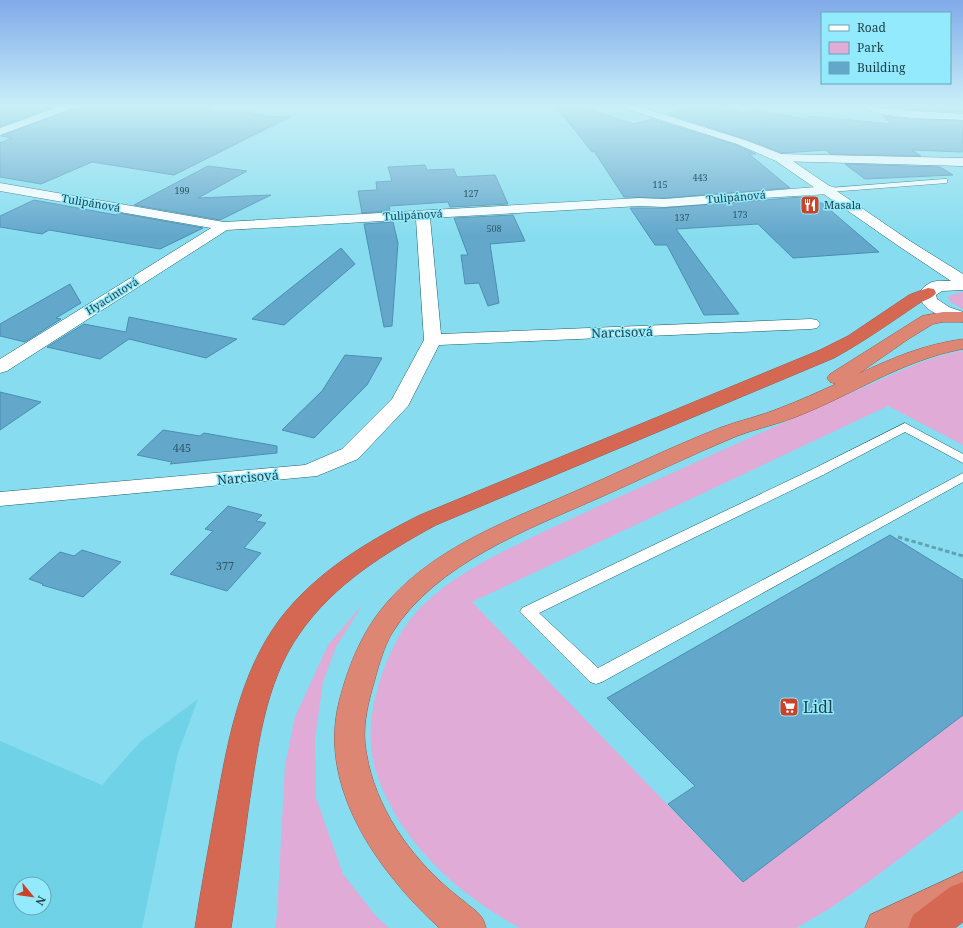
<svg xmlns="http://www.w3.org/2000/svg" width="963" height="928" viewBox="0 0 963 928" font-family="'Noto Serif',serif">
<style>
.built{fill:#70d2e7;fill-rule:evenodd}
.green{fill:#e0abd6}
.building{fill:#63a7cb;stroke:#4a8eb1}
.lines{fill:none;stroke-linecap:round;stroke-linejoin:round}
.service-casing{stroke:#1b606d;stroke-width:1}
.minor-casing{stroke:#1b606d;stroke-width:1}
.tertiary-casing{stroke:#1b606d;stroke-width:1}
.trunk-casing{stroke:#945a4e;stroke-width:1}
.motorway-casing{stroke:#945a4e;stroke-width:1}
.path{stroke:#5fa3b1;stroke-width:3;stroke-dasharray:4.5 2.5;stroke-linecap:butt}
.service{fill:#fff;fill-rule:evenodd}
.minor{fill:#fff;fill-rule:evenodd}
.tertiary{fill:#fff;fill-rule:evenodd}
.trunk{fill:#de8674;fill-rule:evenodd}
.motorway{fill:#d56852;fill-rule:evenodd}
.labels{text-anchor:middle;stroke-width:3;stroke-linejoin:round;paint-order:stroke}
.far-number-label{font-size:9px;fill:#2d5967}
.far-street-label{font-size:11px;fill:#1b3f46;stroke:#94eafd}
.far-poi-label{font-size:11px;fill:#1b3f46;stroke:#94eafd;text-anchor:start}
.number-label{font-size:11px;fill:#2d5967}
.street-label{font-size:13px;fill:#1b3f46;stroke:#94eafd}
.near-poi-label{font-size:16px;fill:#1b3f46;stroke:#94eafd;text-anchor:start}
</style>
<rect width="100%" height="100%" fill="#87ddef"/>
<path class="built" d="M198 699 178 753 142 928H0V741L102 785 140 742ZM20 884H44V908H20Z"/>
<g class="green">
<polygon points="963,292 963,309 949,301 948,297 951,295"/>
<path d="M963 351V445L888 406 472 602 742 882 963 715V810C909 850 856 896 796 928H520C461 896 405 847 380 783 368 753 368 726 376 695 384 663 398 631 421 607 455 573 502 552 545 531 602 504 660 479 718 452 768 430 818 407 869 385 899 372 930 356 963 351Z"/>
<polygon points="363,604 336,647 323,682 315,739 316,798 343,874 375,915 389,928 275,928 277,914 285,765 295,717 328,645"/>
</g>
<g class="building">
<polygon points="0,105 59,105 0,126"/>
<polygon points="78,105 102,105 103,108 213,105 207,112 251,112 250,114 264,114 262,116 290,117 174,175 92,162 41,184 0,177 0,143 12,138 1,136 77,108"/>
<polygon points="555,105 576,105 634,124 652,119 736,145 756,154 749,154 790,188 664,198 624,197 594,151 592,152"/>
<polygon points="702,105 712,105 743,113 753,110 807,119 809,116 891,124 883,116 908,119 963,121 962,152 912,150 921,156 830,154 826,150 782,153 746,139 668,114"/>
<polygon points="877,105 963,105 963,112 883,108"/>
<polygon points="845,164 940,167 953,175 865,179"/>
<polygon points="425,165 427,170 454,169 457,177 495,175 508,204 450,207 448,202 389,206 390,211 362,213 358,191 377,190 376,182 392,181 388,167"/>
<polygon points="208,166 247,171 198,198 271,195 220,220 134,205"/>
<polygon points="802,197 810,203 822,203 879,252 793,258 758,224 676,229 739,314 704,315 667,245 655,245 630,208 664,208"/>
<polygon points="34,200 116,215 119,213 203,228 160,249 49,230 42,234 0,227 0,216"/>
<polygon points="513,215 525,241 490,244 499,303 488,306 479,283 465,284 461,255 468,255 454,218"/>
<polygon points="393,222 398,243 392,326 384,327 364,224"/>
<polygon points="341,248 355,264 284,325 252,319"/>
<polygon points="70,284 81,303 56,318 61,319 25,342 0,336 0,324"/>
<polygon points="129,317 237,339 206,358 129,339 100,359 47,347 84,324 126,332"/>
<polygon points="345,355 382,358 367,385 314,438 282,430 322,391"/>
<polygon points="0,392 41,402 0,430"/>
<polygon points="163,430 200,436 204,433 277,446 277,453 170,464 172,462 137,455"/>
<polygon points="228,506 262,515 256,521 266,523 244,548 261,553 227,591 170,574 213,531 205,529"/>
<polygon points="890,535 963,580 963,715 743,882 668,804 695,786 607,698"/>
<polygon points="82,550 121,562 83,597 42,585 43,584 29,579 60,552 74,556"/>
</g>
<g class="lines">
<defs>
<g id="service">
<polygon points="944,179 947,179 947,183 829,192 825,190 829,188"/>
<polygon points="905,423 963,454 963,463 905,432 823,475 539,613 598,668 963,473 963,482 602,682 596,684 590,682 520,612 522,608 813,469"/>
</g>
<g id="minor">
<path d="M861 105H873L883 109 963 114V120C944 119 870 119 861 105Z"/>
<polygon points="780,154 963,158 963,166 776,161 774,158 776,155"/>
<polygon points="0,183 224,222 639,198 664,199 829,186 834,187 836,190 834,193 829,194 763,198 735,202 664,207 639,206 430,218 441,334 811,319 817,320 820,324 817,328 811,329 439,345 408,406 358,459 317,476 0,506 0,492 305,465 342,449 392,399 424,340 416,219 227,230 7,371 0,373 0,359 211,228 0,191"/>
</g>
<g id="tertiary">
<polygon points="63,105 77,105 76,107 0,135 0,128"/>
<path d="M619 105H634L745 140 784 155 910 241 963 274V290L942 291 936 295 937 299 949 307 963 312V322C953 320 942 318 933 312 918 303 914 290 932 282 938 280 945 281 951 281L900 247 776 161 737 144 620 107Z"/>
</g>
<g id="trunk">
<path d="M943 312H963V322H943L933 324 910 338 858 374C895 357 922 345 963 339V349C902 360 851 396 793 418 775 425 755 429 737 436 691 455 646 477 601 497 529 529 436 563 392 633 384 647 379 664 375 679 369 700 363 721 365 743 371 798 402 846 442 883 450 890 457 896 465 902 469 906 476 910 480 915 483 918 485 924 486 928H439L434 923C376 868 318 786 339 702 349 663 364 627 391 598 437 548 502 523 562 497 616 474 668 448 722 427 741 420 761 416 780 408 799 401 818 392 836 384L830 382 827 378 830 374 922 316Z"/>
<polygon points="963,872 963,907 922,928 865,928 870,915"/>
</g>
<g id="motorway">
<path d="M928 288 934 289 936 293C932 299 924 300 918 304 890 323 863 342 834 358L436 525C385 553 334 584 300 633 264 683 257 752 248 811 243 850 237 889 231 928H195C201 889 208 851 215 812 227 745 239 674 280 619 316 572 368 541 420 515L820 350 848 336 909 295Z"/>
<polygon points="963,882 963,922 955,928 908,928 913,915 950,887"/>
</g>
</defs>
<use href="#service" class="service-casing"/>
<use href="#minor" class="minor-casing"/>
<use href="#tertiary" class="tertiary-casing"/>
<use href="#trunk" class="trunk-casing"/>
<use href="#motorway" class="motorway-casing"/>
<polyline class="path" points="898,537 963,556"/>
<use href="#service" class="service"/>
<use href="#minor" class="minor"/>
<use href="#tertiary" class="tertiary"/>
<use href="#trunk" class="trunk"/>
<use href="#motorway" class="motorway"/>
</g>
<linearGradient id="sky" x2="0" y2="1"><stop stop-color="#81aaea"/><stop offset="0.45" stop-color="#c9f0f8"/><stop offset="1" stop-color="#c9f0f8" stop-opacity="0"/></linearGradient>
<rect width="963" height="235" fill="url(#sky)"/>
<defs>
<symbol id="restaurant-square" viewBox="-11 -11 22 22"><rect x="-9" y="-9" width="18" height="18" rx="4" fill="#cc4127" stroke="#94eafd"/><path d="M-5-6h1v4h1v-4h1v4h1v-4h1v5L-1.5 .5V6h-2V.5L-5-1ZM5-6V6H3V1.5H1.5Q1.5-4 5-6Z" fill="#fff"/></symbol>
<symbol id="supermarket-square" viewBox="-11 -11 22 22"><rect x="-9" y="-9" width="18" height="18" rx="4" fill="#cc4127" stroke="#94eafd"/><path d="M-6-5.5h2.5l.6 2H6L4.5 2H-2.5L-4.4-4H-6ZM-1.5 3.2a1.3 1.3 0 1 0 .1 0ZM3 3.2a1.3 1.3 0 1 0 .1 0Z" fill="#fff"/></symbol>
</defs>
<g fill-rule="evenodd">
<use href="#restaurant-square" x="799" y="194" width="22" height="22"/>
<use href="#supermarket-square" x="778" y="696" width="22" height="22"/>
</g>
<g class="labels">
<g class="far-number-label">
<text x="700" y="181">443</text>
<text x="660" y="188">115</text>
<text x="182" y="194">199</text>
<text x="471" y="197">127</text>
<text x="740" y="218">173</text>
<text x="682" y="221">137</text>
<text x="494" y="232">508</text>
</g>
<g class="far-street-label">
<text transform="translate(736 197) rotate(-5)" y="4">Tulipánová</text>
<text transform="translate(91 203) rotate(10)" y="4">Tulipánová</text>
<text transform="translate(413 215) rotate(-3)" y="4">Tulipánová</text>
<text transform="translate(112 296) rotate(-32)" y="4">Hyacintová</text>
</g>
<g class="far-poi-label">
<text x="824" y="209">Masala</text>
</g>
<g class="number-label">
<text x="182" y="452">445</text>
<text x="225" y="570">377</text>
</g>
<g class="street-label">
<text transform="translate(622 332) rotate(-2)" y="5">Narcisová</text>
<text transform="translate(248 477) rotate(-5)" y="5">Narcisová</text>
</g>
<g class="near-poi-label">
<text x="803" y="713">Lidl</text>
</g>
</g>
<rect x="821" y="12" width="130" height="72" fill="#94eafd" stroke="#64a6b4"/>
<rect x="829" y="25" width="20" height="6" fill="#ffffff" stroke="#64a6b4"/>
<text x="857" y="32" font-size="12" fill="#1b3f46">Road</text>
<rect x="829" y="42" width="20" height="12" fill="#e0abd6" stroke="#64a6b4"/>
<text x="857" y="52" font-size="12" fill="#1b3f46">Park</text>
<rect x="829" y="62" width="20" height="12" fill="#63a7cb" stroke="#64a6b4"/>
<text x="857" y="72" font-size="12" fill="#1b3f46">Building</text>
<g transform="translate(32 896) rotate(119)"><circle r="19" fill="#94eafd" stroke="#64a6b4"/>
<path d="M0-3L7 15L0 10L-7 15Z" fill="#cc4127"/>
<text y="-6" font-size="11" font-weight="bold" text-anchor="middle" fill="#1b3f46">N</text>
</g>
</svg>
